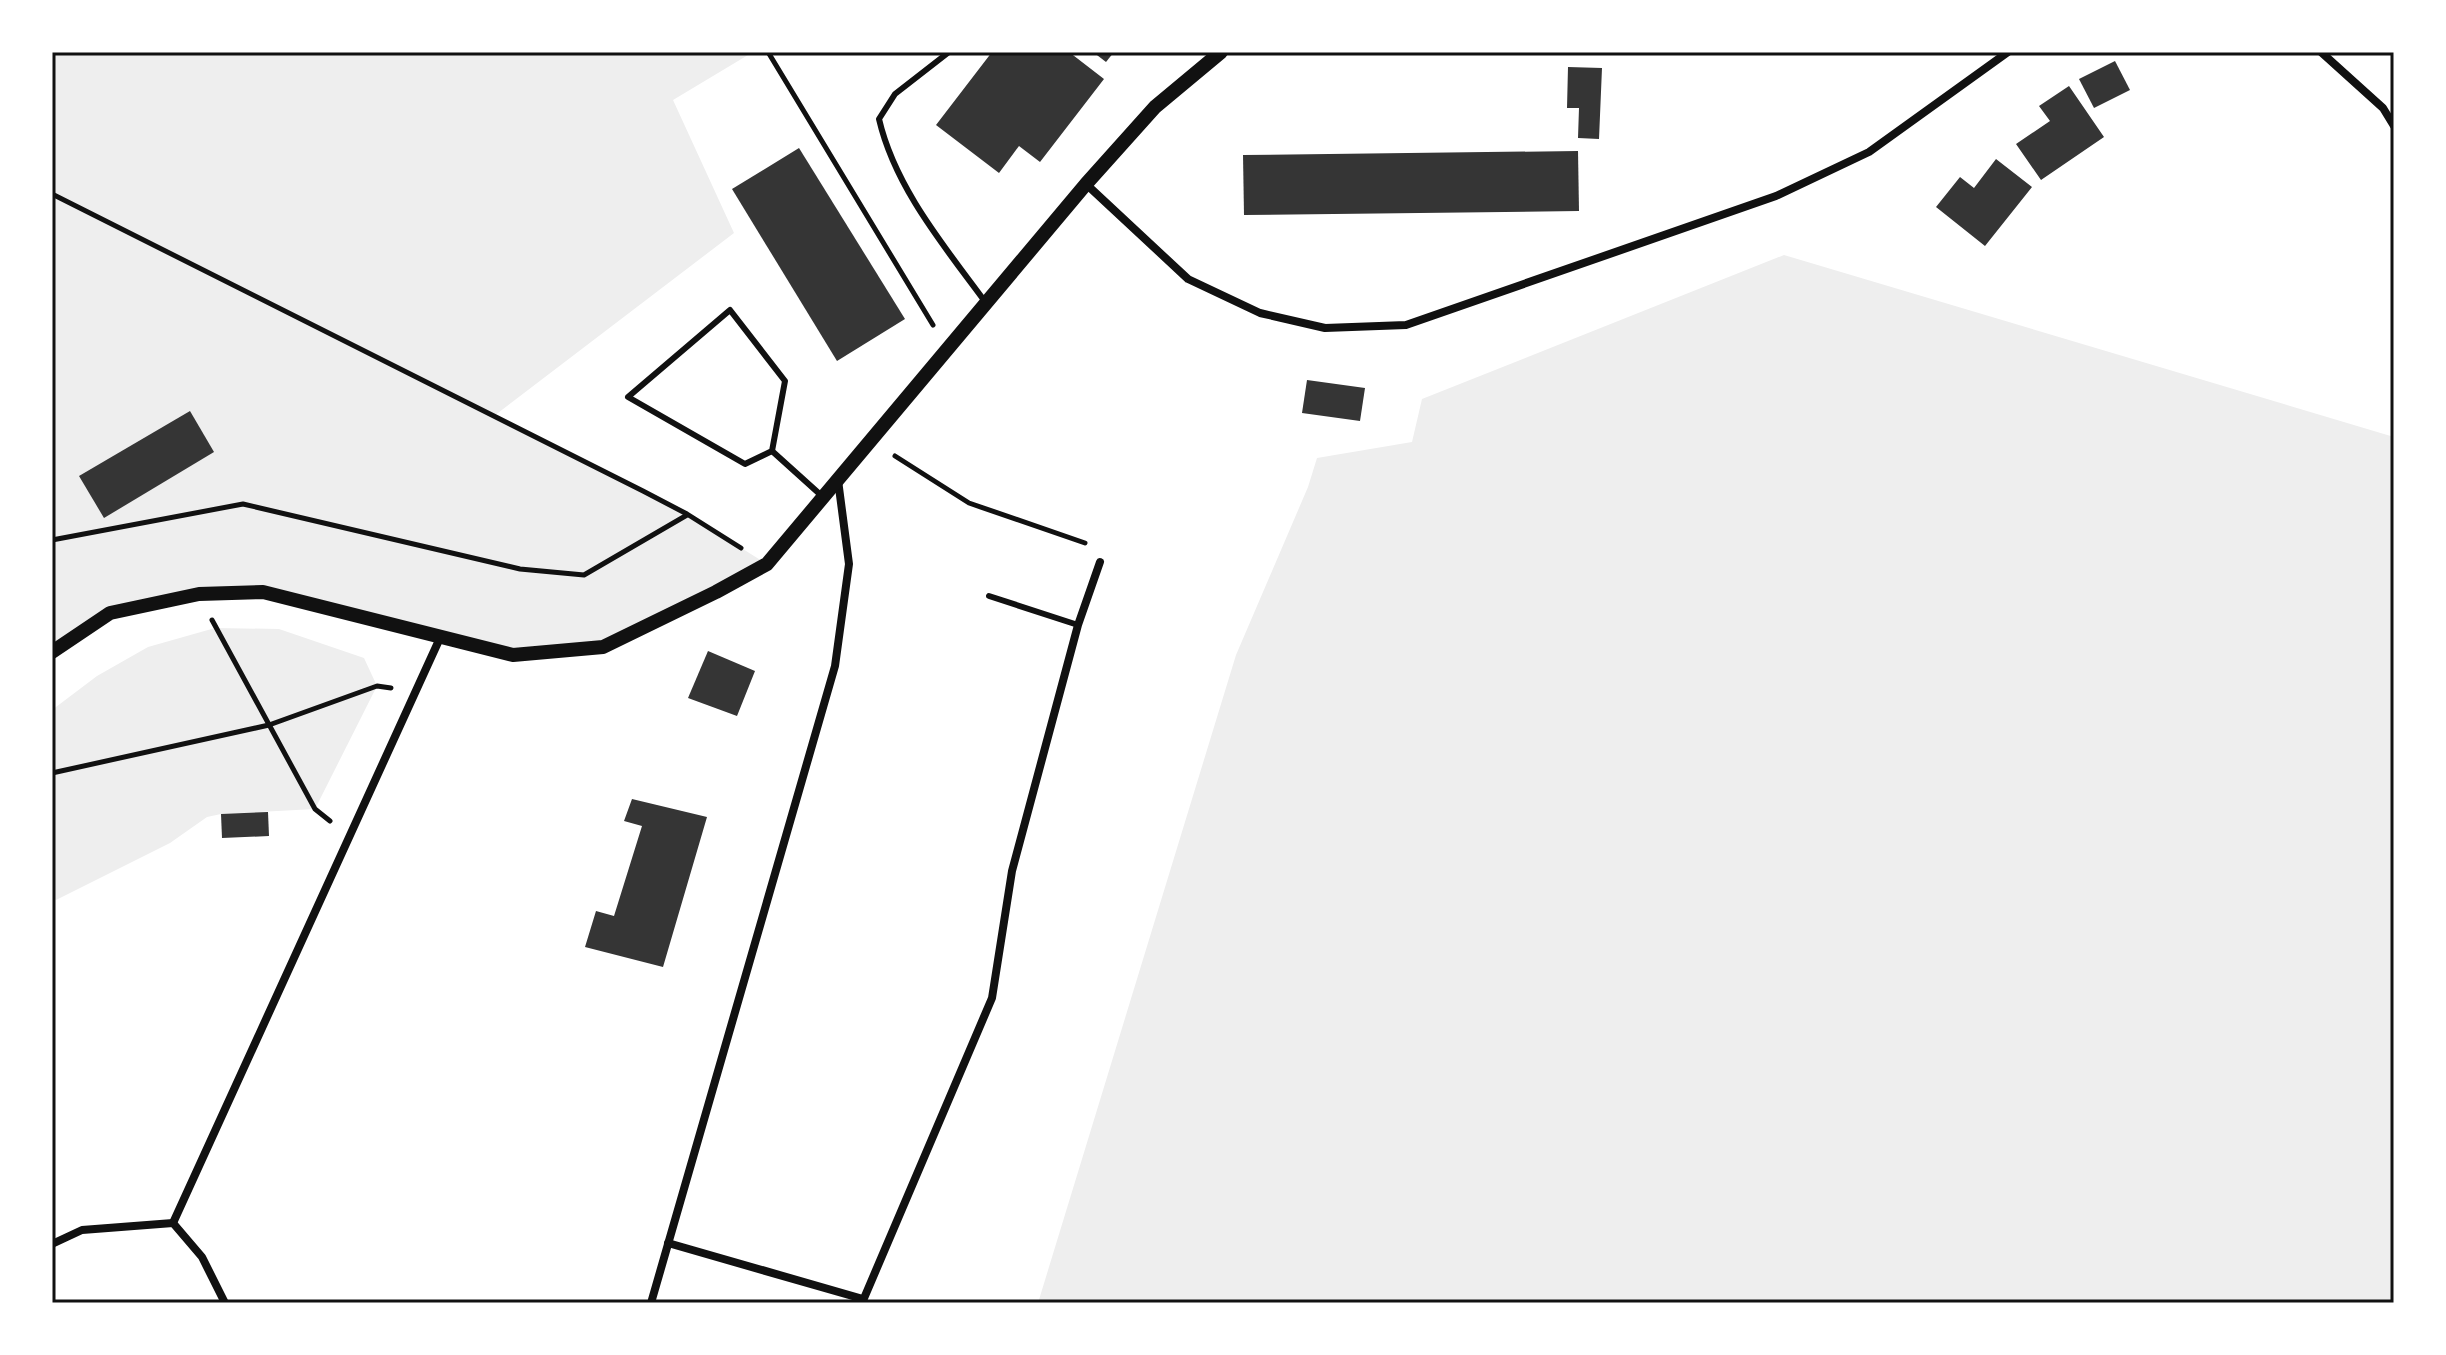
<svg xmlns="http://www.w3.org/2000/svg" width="2446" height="1355" viewBox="0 0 2446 1355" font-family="Poppins,sans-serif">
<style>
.green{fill:#eee}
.building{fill:#353535}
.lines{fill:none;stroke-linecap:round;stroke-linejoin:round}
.path{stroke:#111;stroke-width:5}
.service{stroke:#111;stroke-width:6}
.minor{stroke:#111;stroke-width:8}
.tertiary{stroke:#111;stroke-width:14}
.neatline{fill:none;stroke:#111;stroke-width:3}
</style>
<rect width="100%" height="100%" fill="#fff"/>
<g class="green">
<polygon points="52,52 753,52 673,100 734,233 494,416 687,514 767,564 603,647 513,655 263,592 111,613 52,652"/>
<polygon points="1784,255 2394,437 2394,1303 1038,1303 1236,655 1308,487 1317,458 1412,442 1422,399"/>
<polygon points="215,628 279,629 364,658 377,686 315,809 221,814 207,817 170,843 56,900 52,897 52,710 97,676 148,647"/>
</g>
<g class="building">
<polygon points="992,52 1069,52 1104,79 1040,162 1019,146 999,173 936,125"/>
<polygon points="1093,52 1114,52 1106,62"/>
<polygon points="2115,61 2130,90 2094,108 2079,79"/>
<polygon points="1568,67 1602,68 1599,139 1578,138 1579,108 1567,108"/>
<polygon points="2069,86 2104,137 2041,180 2016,144 2050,121 2039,106"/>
<polygon points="799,148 905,319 837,361 732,189"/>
<polygon points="1578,151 1579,211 1244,215 1243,155"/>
<polygon points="1996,159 2032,187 1985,246 1936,207 1960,177 1974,188"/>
<polygon points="1307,380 1365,388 1360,421 1302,413"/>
<polygon points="190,411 214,452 104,518 79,476"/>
<polygon points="708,651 755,671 737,716 688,698"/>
<polygon points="632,799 707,817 663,967 585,947 596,911 614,916 642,826 624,821"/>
<polygon points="268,812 269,836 222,838 221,814"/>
</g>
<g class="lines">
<g class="path">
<polyline points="768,52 933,325"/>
<polyline points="52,194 643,491 687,514 741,548"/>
<polyline points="895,456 969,503 1085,543"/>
<polyline points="52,540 243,504 520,569 584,575 687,515"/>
<polyline points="212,620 315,809 330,821"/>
<polyline points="52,773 269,725 377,686 391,688"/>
</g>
<g class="service">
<path d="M949 52 895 94 879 119C895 188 945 247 986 303"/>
<polygon points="730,310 785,381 772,451 745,464 628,397"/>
<polyline points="772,451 823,497"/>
<polyline points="989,596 1078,625"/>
</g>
<g class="minor">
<polyline points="2321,52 2383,108 2394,126"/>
<polyline points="1086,184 1188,279 1260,313 1325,328 1406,325 1776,196 1869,152 2008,52"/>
<polyline points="173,1223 440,638"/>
<polyline points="173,1223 202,1257 225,1303"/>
<polyline points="668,1243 863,1299"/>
<polyline points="52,1244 82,1230 173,1223"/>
<polyline points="651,1303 835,666 849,564 838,480"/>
<polyline points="862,1303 992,998 1012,871 1078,625 1100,562"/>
</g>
<polyline class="tertiary" points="52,652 110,613 199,594 263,592 513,655 603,647 716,592 767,564 1086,184 1155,107 1221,52"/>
</g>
<rect width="2446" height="1355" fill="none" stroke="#ffffff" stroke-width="108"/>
<rect x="54" y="54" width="2338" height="1247" class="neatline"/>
</svg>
